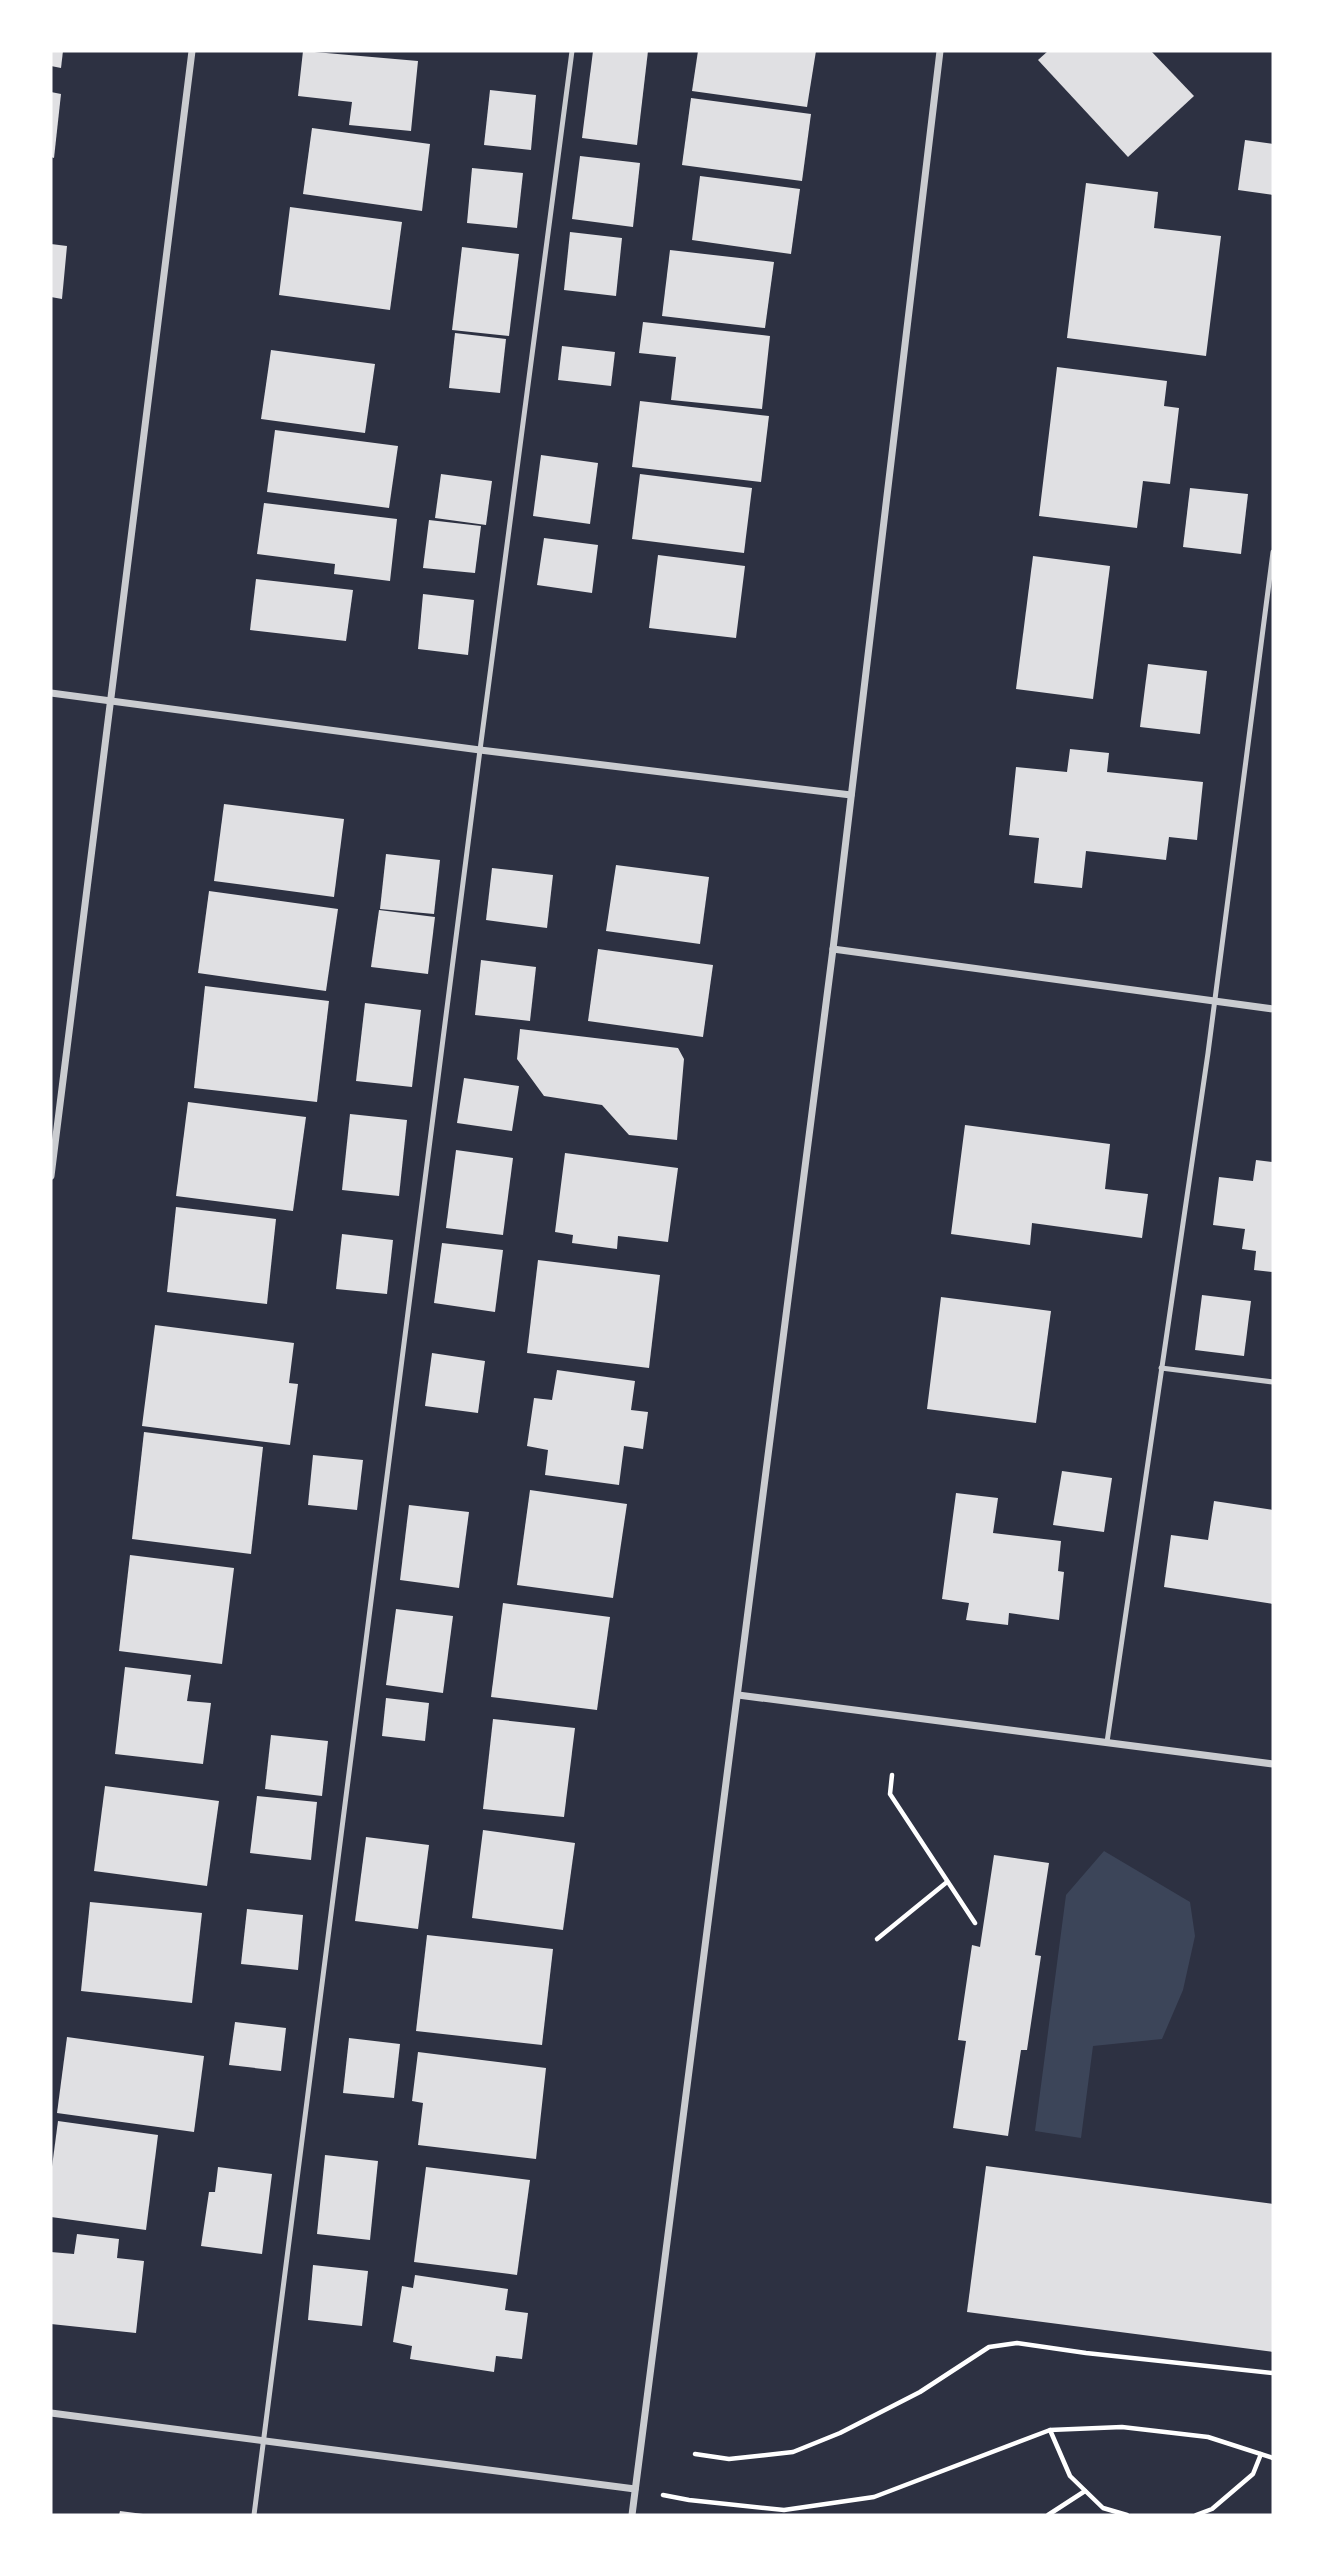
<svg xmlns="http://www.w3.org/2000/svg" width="1324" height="2566" viewBox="0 0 1324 2566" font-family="Bitter,serif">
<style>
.green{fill:#3c4559}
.building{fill:#e0e0e3}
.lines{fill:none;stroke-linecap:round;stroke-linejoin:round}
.path{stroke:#fff;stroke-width:4.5}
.service{stroke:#caccd0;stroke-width:5}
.minor{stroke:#caccd0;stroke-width:7}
</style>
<rect width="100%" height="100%" fill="#2d3142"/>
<polygon class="green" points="1104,1851 1190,1902 1195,1936 1183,1990 1162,2039 1093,2046 1081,2138 1035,2131 1066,1895"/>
<g class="building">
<polygon points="51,51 63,51 61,68 51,66"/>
<polygon points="303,51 418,61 411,131 349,125 352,102 298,96"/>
<polygon points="593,51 648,51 637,145 582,138"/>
<polygon points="698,51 816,51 807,107 692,91"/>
<polygon points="1048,51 1151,51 1194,96 1128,157 1038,60"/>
<polygon points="490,90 536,95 531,150 484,145"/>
<polygon points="51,92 61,94 54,158 51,157"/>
<polygon points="691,98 811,114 802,181 682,165"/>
<polygon points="312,128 430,144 422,211 303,194"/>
<polygon points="1245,140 1273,144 1273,195 1238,190"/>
<polygon points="580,156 640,163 633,227 572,219"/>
<polygon points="472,168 523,173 517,228 467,223"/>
<polygon points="700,176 800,189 791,254 692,240"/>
<polygon points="1086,183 1158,192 1154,228 1221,236 1206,356 1067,338"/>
<polygon points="290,207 402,222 390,310 279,295"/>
<polygon points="570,232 622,238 616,296 564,290"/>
<polygon points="51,244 67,246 62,299 51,297"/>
<polygon points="462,247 519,254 509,336 452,330"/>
<polygon points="670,250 774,262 765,328 662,316"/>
<polygon points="643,322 770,336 762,409 671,400 676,357 639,353"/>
<polygon points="455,333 506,339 500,393 449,388"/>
<polygon points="562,346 615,352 611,386 558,380"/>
<polygon points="271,350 375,364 365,433 261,419"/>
<polygon points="1057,367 1167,381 1164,406 1179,408 1170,484 1143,481 1137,528 1039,516"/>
<polygon points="640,401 769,416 761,482 632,467"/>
<polygon points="275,430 398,446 389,508 267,492"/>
<polygon points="541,455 598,463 590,524 533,516"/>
<polygon points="441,474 492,481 486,525 435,518"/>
<polygon points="640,474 752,488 744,553 632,539"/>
<polygon points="1190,488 1248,494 1241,554 1183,547"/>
<polygon points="264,503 397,519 390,581 334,574 335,564 257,554"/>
<polygon points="429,520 481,526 475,573 423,568"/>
<polygon points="544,538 598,545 592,593 537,585"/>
<polygon points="658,555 745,566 736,638 649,628"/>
<polygon points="1033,556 1110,566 1093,699 1016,689"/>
<polygon points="256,579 353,590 346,641 250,630"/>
<polygon points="423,594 474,600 468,655 418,649"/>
<polygon points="1148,664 1207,671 1200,734 1140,727"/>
<polygon points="1070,749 1109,753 1107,772 1203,782 1197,840 1169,837 1166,860 1086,851 1082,888 1034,883 1039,838 1009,835 1016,767 1067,772"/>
<polygon points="224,804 344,819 334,897 214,881"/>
<polygon points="386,854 440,860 434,914 380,909"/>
<polygon points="616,865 709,877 700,944 606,931"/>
<polygon points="492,868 553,875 547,928 486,920"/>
<polygon points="209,891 338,909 326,991 198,973"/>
<polygon points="379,910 435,917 428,974 371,967"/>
<polygon points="598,949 713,965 703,1037 588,1021"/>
<polygon points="481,960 536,967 530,1021 475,1015"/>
<polygon points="205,986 329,1001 317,1102 194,1088"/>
<polygon points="365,1003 421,1010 412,1087 356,1081"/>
<polygon points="520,1029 678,1048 684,1059 677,1140 629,1135 602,1105 544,1096 517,1059"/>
<polygon points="464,1078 519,1086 512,1131 457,1123"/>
<polygon points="188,1102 306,1117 293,1211 176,1196"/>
<polygon points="350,1114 407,1120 399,1196 342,1190"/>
<polygon points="965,1125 1110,1144 1105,1189 1148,1194 1142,1238 1032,1223 1030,1245 951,1234"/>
<polygon points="456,1150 513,1158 503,1235 446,1228"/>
<polygon points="565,1153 678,1168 668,1242 618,1236 617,1249 572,1243 573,1235 555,1232"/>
<polygon points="1256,1160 1273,1162 1273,1272 1254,1270 1256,1251 1242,1249 1245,1229 1213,1225 1219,1177 1253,1181"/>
<polygon points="176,1207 276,1219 267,1304 167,1292"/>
<polygon points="342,1234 393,1240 387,1294 336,1289"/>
<polygon points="442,1243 503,1250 495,1312 434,1303"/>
<polygon points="538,1260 660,1275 649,1368 527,1353"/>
<polygon points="1202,1295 1251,1301 1244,1356 1195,1350"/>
<polygon points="941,1297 1051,1311 1036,1423 927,1409"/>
<polygon points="155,1325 294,1343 289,1383 298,1384 290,1445 142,1426"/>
<polygon points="432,1353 485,1361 478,1413 425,1406"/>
<polygon points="557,1370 635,1381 631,1410 648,1412 643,1449 624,1446 619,1485 545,1475 548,1450 527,1446 534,1398 552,1400"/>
<polygon points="144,1432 263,1447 251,1554 132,1539"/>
<polygon points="313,1455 363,1460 357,1510 308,1505"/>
<polygon points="1062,1471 1112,1478 1104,1532 1053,1525"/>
<polygon points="530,1490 627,1504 613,1598 517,1585"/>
<polygon points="956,1493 998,1498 993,1533 1061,1541 1058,1571 1064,1572 1059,1620 1009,1613 1008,1625 966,1620 969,1603 942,1599"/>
<polygon points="1214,1501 1273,1510 1273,1604 1164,1587 1171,1535 1208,1540"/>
<polygon points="409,1505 469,1512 459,1588 400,1580"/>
<polygon points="130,1555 234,1568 222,1664 119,1651"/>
<polygon points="503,1603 610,1617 597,1710 491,1697"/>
<polygon points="396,1609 453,1616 443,1693 386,1685"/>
<polygon points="125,1667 191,1675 187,1701 211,1703 203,1764 115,1754"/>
<polygon points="386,1698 429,1703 425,1741 382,1736"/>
<polygon points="493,1719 575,1728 564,1817 483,1809"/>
<polygon points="271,1735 328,1741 322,1796 265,1789"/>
<polygon points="105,1786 219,1801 207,1886 94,1871"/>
<polygon points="257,1796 317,1802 311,1860 250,1853"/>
<polygon points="483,1830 575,1843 563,1930 472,1918"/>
<polygon points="366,1837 429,1845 418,1929 355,1921"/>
<polygon points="994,1855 1049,1863 1035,1955 1041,1956 1027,2050 1021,2050 1008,2136 953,2128 966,2041 958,2040 972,1945 980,1947"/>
<polygon points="90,1902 202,1913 192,2003 81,1991"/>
<polygon points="247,1909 303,1915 298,1970 241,1964"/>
<polygon points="427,1935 553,1949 542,2045 416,2031"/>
<polygon points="235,2022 286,2028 281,2071 229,2065"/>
<polygon points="67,2037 204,2056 194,2132 57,2113"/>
<polygon points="349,2038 400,2044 394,2098 343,2093"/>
<polygon points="418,2052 546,2068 536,2159 418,2145 423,2103 412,2101"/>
<polygon points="58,2121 158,2135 146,2230 51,2217 51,2174"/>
<polygon points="325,2155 378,2161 370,2240 317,2234"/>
<polygon points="986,2166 1273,2204 1273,2352 967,2312"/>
<polygon points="218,2167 272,2174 262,2254 201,2246 209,2192 215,2192"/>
<polygon points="426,2167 530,2180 517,2275 414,2262"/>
<polygon points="77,2234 119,2239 117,2258 144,2261 136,2333 51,2324 51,2252 74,2254"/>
<polygon points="313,2265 368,2271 362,2326 308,2320"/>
<polygon points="415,2275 508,2289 505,2310 528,2313 522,2359 496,2356 494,2372 410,2359 412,2346 393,2342 402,2286 413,2288"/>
<polygon points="120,2511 143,2514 143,2515 119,2515"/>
</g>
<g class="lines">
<g class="path">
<polyline points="892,1775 890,1794 975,1923"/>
<polyline points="877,1939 947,1882"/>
<polyline points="1050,2430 1070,2476 1103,2508 1127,2515"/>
<polyline points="695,2454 729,2459 793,2452 840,2433 920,2392 989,2347 1017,2343 1086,2353 1273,2373"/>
<polyline points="663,2495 689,2500 784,2510 874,2497 1050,2430 1122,2427 1208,2437 1273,2458"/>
<polyline points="1048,2515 1085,2491"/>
<polyline points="1196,2515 1212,2509 1253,2474 1261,2454"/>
</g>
<g class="service">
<polyline points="1161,1368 1273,1382"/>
<polyline points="1107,1742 1208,1053 1273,552"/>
<polyline points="254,2515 480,750 572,51"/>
</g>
<g class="minor">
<polyline points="51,693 480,750 851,795"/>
<polyline points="833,949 1273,1009"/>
<polyline points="51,1176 192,51"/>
<polyline points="738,1695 1273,1764"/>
<polyline points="51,2413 635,2489"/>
<polyline points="632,2515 833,949 940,51"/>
</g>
</g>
<rect width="1324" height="2566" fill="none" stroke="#ffffff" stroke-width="105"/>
</svg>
